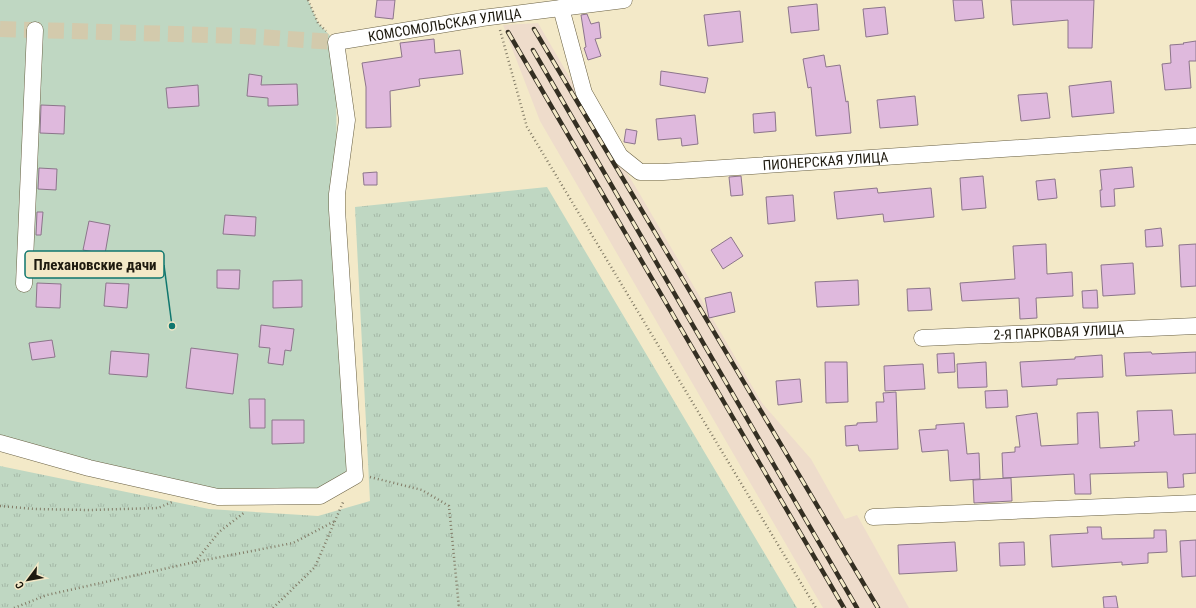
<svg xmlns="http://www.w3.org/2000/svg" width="1196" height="608" viewBox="0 0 1196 608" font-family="'Roboto Condensed',sans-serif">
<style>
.industrial{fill:#eedccb}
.grass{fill:url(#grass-tufts)}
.garden{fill:#bfd7c2}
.building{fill:#dfb9dd;stroke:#8c758b}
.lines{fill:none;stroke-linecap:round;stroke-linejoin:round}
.minor-tunnel{stroke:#d3caac;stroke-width:16;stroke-dasharray:16 8;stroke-linecap:butt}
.minor-casing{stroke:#696043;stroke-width:17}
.path{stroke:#827b66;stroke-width:2.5;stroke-dasharray:1 3;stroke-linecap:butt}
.minor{stroke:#fff;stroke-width:16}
.rail-casing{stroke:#342f22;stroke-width:4.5}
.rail{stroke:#f3e9c8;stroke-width:3;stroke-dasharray:9;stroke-linecap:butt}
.labels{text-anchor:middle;stroke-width:3;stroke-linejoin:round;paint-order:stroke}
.street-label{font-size:14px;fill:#1e1a0f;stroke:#f3e9c8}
.leader{fill:none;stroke:#0f766e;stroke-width:1.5}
.callout-dot{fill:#0f766e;stroke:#f3e9c8;stroke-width:1.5}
.callout{fill:#f3e9c8;stroke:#0f766e;stroke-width:1.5}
.callout-label{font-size:15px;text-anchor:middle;font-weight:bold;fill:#1e1a0f}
</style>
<defs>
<pattern id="grass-tufts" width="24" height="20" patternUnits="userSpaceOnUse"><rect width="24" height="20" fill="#bfd7c2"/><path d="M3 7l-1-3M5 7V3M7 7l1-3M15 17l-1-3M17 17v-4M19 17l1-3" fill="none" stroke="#a4b8a6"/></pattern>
</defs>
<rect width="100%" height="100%" fill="#f3e9c8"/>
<polygon class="industrial" points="538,23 580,95 638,191 762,403 811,459 845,519 857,515 909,608 823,608 540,121 503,25"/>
<polygon class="grass" points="547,187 797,608 0,608 0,466 209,509 318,516 370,501 355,207"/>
<polygon class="garden" points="0,0 308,0 318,23 336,42 337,210 355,476 320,496 218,497 0,443"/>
<g class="building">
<polygon points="377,0 395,0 393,19 375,17"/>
<polygon points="953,0 982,0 984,18 955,21"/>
<polygon points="1011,0 1094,0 1092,48 1068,48 1068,20 1013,25"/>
<polygon points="817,4 819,30 791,33 788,7"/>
<polygon points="885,7 888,34 866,37 863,9"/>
<polygon points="740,11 743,42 708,46 704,15"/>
<polygon points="587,14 591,24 599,22 601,38 595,39 601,56 588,60 584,48 586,47 581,15"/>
<polygon points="434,39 435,53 460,50 463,74 419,79 420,86 390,91 391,127 366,128 366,87 362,63 402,57 400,43"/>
<polygon points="1196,41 1196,61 1189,61 1191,88 1165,90 1162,64 1171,63 1170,45 1184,44 1183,43"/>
<polygon points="824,55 826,67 840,65 846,102 848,101 851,133 816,136 811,87 808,88 803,59"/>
<polygon points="661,71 708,78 705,93 660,85"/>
<polygon points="249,74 262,76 261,85 297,84 298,105 268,106 268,98 247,96"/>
<polygon points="1111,81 1114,113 1072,117 1069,86"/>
<polygon points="198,85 199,106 168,108 166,88"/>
<polygon points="1047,93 1050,118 1021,121 1018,95"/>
<polygon points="915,96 918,125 880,128 877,100"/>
<polygon points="41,105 65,106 64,134 40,133"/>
<polygon points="775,112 776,131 754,133 753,114"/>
<polygon points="695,115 698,144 682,146 681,138 658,140 656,119"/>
<polygon points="626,129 637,131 635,144 624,142"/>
<polygon points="1132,167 1134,187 1114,189 1115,206 1101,207 1100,190 1102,190 1100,170"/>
<polygon points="39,168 57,169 56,190 38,189"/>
<polygon points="377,172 377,185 364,185 363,173"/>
<polygon points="741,176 743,195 731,196 729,177"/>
<polygon points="983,176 986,208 962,210 960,178"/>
<polygon points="1055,179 1057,198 1038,200 1036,181"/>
<polygon points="877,188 878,193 931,188 934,217 884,222 883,214 837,219 834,192"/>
<polygon points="793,195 795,221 768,224 766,197"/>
<polygon points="37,212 43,212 41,235 36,235"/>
<polygon points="225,215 256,217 255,236 223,234"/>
<polygon points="89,221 110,225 105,254 83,250"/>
<polygon points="1161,228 1163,246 1146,247 1145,230"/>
<polygon points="731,237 743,256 723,269 711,250"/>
<polygon points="1046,244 1047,274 1072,272 1073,296 1036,298 1037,318 1020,319 1019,298 962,301 960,283 1015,279 1013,246"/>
<polygon points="1196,244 1196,286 1181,287 1179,245"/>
<polygon points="1133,263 1135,294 1103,296 1101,265"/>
<polygon points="217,270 240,270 239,289 217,288"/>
<polygon points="302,280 302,307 273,308 273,281"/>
<polygon points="858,280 859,305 817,307 815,282"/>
<polygon points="37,283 61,284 60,308 36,307"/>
<polygon points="106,283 129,284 127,308 104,306"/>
<polygon points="930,288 932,310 908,311 907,289"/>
<polygon points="1097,290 1098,308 1083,308 1082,291"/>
<polygon points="731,292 735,312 709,318 705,298"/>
<polygon points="261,325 294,329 291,351 285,350 283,365 268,363 270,348 259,347"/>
<polygon points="52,340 55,357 32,360 29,343"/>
<polygon points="191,348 238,354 233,394 186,388"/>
<polygon points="111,351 149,354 147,377 109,374"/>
<polygon points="1151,352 1152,354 1196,352 1196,373 1126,376 1124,353"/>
<polygon points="954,353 955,372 938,373 937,354"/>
<polygon points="1102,355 1103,377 1057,379 1057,385 1022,387 1020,362 1075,359 1075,357"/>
<polygon points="825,362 847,362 848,402 826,403"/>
<polygon points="986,362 987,387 958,388 957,364"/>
<polygon points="923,364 925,389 885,391 884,366"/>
<polygon points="800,379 802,402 778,405 776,381"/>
<polygon points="1007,390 1008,407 986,408 985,391"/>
<polygon points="896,392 898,449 859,451 858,445 846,446 845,426 857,425 857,423 877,422 876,402 884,402 883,393"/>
<polygon points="249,399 265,399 265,428 250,428"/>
<polygon points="1172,410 1174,435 1196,434 1196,473 1183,474 1184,487 1168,488 1167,472 1090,474 1091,494 1075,494 1074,474 1003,478 1002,453 1015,452 1015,447 1020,447 1016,416 1037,413 1041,446 1078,444 1077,413 1098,412 1100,448 1135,446 1134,442 1139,441 1137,411"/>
<polygon points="272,420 304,420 304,443 272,444"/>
<polygon points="964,423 967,454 979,453 980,479 950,481 948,450 922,452 919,430 936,429 936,425"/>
<polygon points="1011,478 1012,501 974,503 973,480"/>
<polygon points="1087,527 1101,527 1102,539 1154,538 1154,530 1166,530 1167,552 1148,553 1148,563 1122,565 1122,562 1052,567 1050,535 1088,533"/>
<polygon points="1196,540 1196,576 1182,577 1180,541"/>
<polygon points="955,542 957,571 899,574 898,545"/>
<polygon points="1024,542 1025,565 1000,566 999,543"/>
<polygon points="1116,596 1118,608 1104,608 1103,597"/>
</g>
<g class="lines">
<polyline class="minor-tunnel" points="0,29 243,36 336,42"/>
<defs>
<g id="minor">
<path id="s1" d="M561 8 584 93 620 156 640 172H663L1196 136"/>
<polyline points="24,284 35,30"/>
<path id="s2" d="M922 338 1196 326"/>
<path id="s3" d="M0 443 89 468 218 497 320 496 355 476 337 210V194L347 120 336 42 482 18 624 0"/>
<polyline points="873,517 1196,503"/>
</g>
</defs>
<use href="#minor" class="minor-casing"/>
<g class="path">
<polyline points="308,0 318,23 326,31"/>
<polyline points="500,30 527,127 816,608"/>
<polyline points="370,477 422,490 449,506 459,608"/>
<polyline points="0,506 35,509 90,510 158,508 172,502"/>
<polyline points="195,562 219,532 245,512"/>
<polyline points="14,608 47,595 195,562 293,543 335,521"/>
<polyline points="273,608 315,567 344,500"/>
</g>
<use href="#minor" class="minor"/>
<defs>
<g id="rail">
<polyline points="534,29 878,608"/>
<polyline points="508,32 844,608"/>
<polyline points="533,50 857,608"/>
</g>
</defs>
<use href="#rail" class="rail-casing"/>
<use href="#rail" class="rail"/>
</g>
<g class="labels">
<g class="street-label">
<text dy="5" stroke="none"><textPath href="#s3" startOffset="913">КОМСОМОЛЬСКАЯ УЛИЦА</textPath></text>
<text dy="5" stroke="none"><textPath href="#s1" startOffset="372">ПИОНЕРСКАЯ УЛИЦА</textPath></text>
<text dy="5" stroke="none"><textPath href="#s2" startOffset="137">2-Я ПАРКОВАЯ УЛИЦА</textPath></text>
</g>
</g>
<path class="leader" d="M172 326L164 265"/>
<circle class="callout-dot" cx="172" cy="326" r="4"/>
<rect class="callout" x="25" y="251" width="139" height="27" rx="4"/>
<g class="callout-label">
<text x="95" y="270">Плехановские дачи</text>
</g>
<g transform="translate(28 580) rotate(238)" stroke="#f3e9c8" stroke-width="3" paint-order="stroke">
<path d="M0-3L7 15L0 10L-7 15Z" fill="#1e1a0f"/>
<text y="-6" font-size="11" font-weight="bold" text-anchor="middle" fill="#1e1a0f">С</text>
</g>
</svg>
